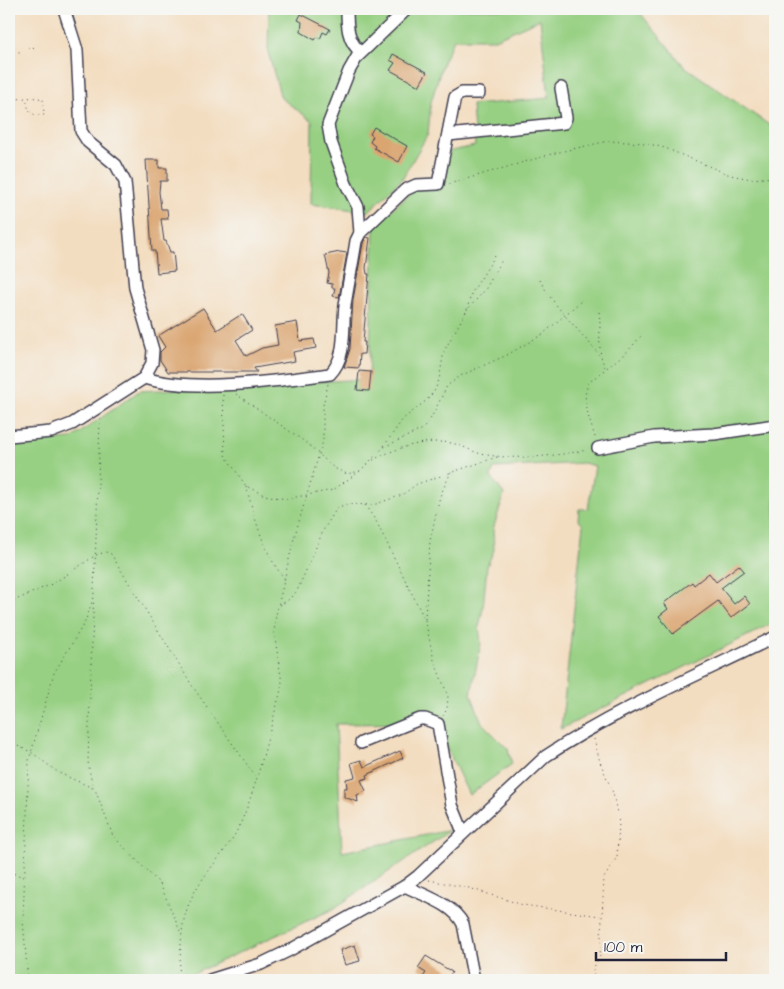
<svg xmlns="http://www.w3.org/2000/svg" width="784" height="989" viewBox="0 0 784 989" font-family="'Architects Daughter',sans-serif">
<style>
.green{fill:#97d083;stroke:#5c795f}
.building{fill:#daa571}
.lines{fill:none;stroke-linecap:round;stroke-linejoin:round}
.minor-casing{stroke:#413e4f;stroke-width:14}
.path{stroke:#413e4f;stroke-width:1;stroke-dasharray:1 4;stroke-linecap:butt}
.minor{stroke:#fff;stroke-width:11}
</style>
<rect width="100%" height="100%" fill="#f6f6f2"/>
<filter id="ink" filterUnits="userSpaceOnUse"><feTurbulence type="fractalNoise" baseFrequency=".02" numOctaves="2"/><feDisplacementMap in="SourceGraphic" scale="10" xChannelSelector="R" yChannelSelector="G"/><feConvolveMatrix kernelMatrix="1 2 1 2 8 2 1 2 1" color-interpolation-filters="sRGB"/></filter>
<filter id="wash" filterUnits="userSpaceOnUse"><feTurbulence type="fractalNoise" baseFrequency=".0096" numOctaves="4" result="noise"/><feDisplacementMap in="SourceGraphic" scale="20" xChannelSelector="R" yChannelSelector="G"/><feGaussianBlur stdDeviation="1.12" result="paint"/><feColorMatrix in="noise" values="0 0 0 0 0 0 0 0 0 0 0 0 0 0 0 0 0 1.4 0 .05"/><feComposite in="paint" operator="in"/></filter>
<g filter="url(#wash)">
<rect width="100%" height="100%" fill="#f3ddc0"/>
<polygon class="green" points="269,9 642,9 641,14 684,66 775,129 775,622 561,729 583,525 578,520 579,509 588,509 595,466 584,463 494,468 491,477 504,494 493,530 494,550 487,566 483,608 479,627 481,643 471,694 482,723 508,749 512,764 469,795 435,723 336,724 342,852 451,830 333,909 180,980 9,980 9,444 71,439 139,391 369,379 374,227 417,186 440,190 442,153 475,146 472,105 549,98 540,19 495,39 454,39 443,62 431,102 428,134 402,179 368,212 311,204 312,121 281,98 268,52"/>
<g id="blocks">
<g class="building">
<polygon points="301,14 330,29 327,34 323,32 320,39 317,37 315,40 301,32 302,22 298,20"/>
<polygon points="393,54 427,72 419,86 390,70 395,63 390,60"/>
<polygon points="374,127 407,146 399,162 374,148 375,146 370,142 373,136 370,134"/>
<polygon points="146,160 159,160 159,168 167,168 167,181 160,181 159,192 161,209 167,209 168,219 161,219 164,241 166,241 170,252 173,252 175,271 157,273 155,251 152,251"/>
<polygon points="366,237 370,238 366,268 367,274 369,274 363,342 365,342 364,354 360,354 359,368 344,367 350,349 353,300 363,243"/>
<polygon points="340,252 347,253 339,297 333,296 335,288 332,288 332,284 327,283 329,273 325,255"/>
<polygon points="203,308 217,330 242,314 252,330 236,340 246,356 262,348 278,345 275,326 297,322 300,341 314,339 316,348 293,352 295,361 254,368 257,372 168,372 160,360 160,352 165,347 158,336"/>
<polygon points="359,371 371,372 369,391 357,390"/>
<polygon points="739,565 744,571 721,588 734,604 744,596 750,604 731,618 718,601 673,634 659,616 668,609 664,603 692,582 694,585 709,573 716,582"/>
<polygon points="400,751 403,758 367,775 368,778 361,780 366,791 357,795 358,802 344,797 344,788 347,788 346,779 355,777 351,763 361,760 364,767"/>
<polygon points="355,945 360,961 345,965 340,950"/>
<polygon points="426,956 452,972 447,980 428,980 423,977 426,973 418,968"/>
</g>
</g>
</g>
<g filter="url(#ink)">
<use href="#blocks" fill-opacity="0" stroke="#413e4f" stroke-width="1"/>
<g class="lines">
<defs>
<g id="minor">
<path d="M347 9C347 24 347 42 361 52"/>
<polyline points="448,135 564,123 566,118 561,88"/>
<polyline points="360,233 358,207 346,184 331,142 328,125 349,71 357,57 407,9"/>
<path d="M144 378C196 393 276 381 330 374 349 355 341 323 346 299 349 280 353 261 356 241L360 233 405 190 416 185 438 184 455 97 462 93H479"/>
<polyline points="9,436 51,432 72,424 144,378 152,363 153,350 135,288 125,182 116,165 88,142 81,131 77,50 64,9"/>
<polyline points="598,448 654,437 714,434 775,425"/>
<polyline points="361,743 420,719 425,719 438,724 452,805 463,832"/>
<path d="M405 886C425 896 453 904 463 924L474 980"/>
<path d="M210 980 261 964 290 950 405 886 418 876 546 756C617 709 698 675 775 637"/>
</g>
</defs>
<use href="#minor" class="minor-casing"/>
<g class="path">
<polyline points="9,55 35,47"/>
<path d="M9 100C19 99 33 96 43 99L44 115H35L29 111 26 99"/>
<polyline points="449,184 555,153 608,141 645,143 665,148 730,175 751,179 775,177"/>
<polyline points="495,256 471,294 467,310 485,290 502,260"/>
<path d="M540 280C554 308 580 330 599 355"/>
<path d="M599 312C602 331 596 350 605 367"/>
<polyline points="236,394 308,444 334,468 347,474 360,471"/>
<polyline points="223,395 225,455 246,486 264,495 286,499 333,490 360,471 384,447 423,429 431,418 447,386 460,376 507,355 543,334 581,301"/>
<path d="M100 418C97 532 91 647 88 762L91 779 113 836 160 884 180 931"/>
<polyline points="595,437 588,415 585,395 588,383 628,351 641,336"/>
<polyline points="384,446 403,419 427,400 435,390 439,380 444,351 467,310"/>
<path d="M373 460C395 448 425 439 451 443 463 445 475 454 487 455 520 460 555 456 587 450"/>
<path d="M246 486C255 518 263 553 285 579"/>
<polyline points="365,505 376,521 425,620 434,660 448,696 447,709 443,716"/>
<polyline points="9,603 54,583 96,555 106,552 111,554 193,687 255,776"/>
<polyline points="279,605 287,601 297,591 324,529 337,508 346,504 373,505 402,495 417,484 497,457"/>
<polyline points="425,619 430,541 440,496 451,472"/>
<polyline points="594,739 600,762 613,793 619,823 617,857 604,878 600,956 593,969 595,980"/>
<polyline points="9,742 31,752 59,773 95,789"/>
<polyline points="9,872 24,877"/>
<polyline points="429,880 469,888 523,905 600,916"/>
<polyline points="28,980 23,920 29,760 54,673 85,622 92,602"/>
<path d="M178 980C182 956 179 932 187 909 196 881 219 861 234 836 255 799 267 737 280 694L282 683 274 632 276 615 294 538 323 441V405L328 384"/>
</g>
<use href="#minor" class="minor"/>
</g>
</g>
<rect width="784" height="989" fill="none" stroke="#f6f6f2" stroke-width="30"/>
<path d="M596 952v8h130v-8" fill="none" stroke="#22223b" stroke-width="2.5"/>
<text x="604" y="952" font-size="15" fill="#22223b" stroke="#f6f6f2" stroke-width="4" paint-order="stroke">100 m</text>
</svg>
